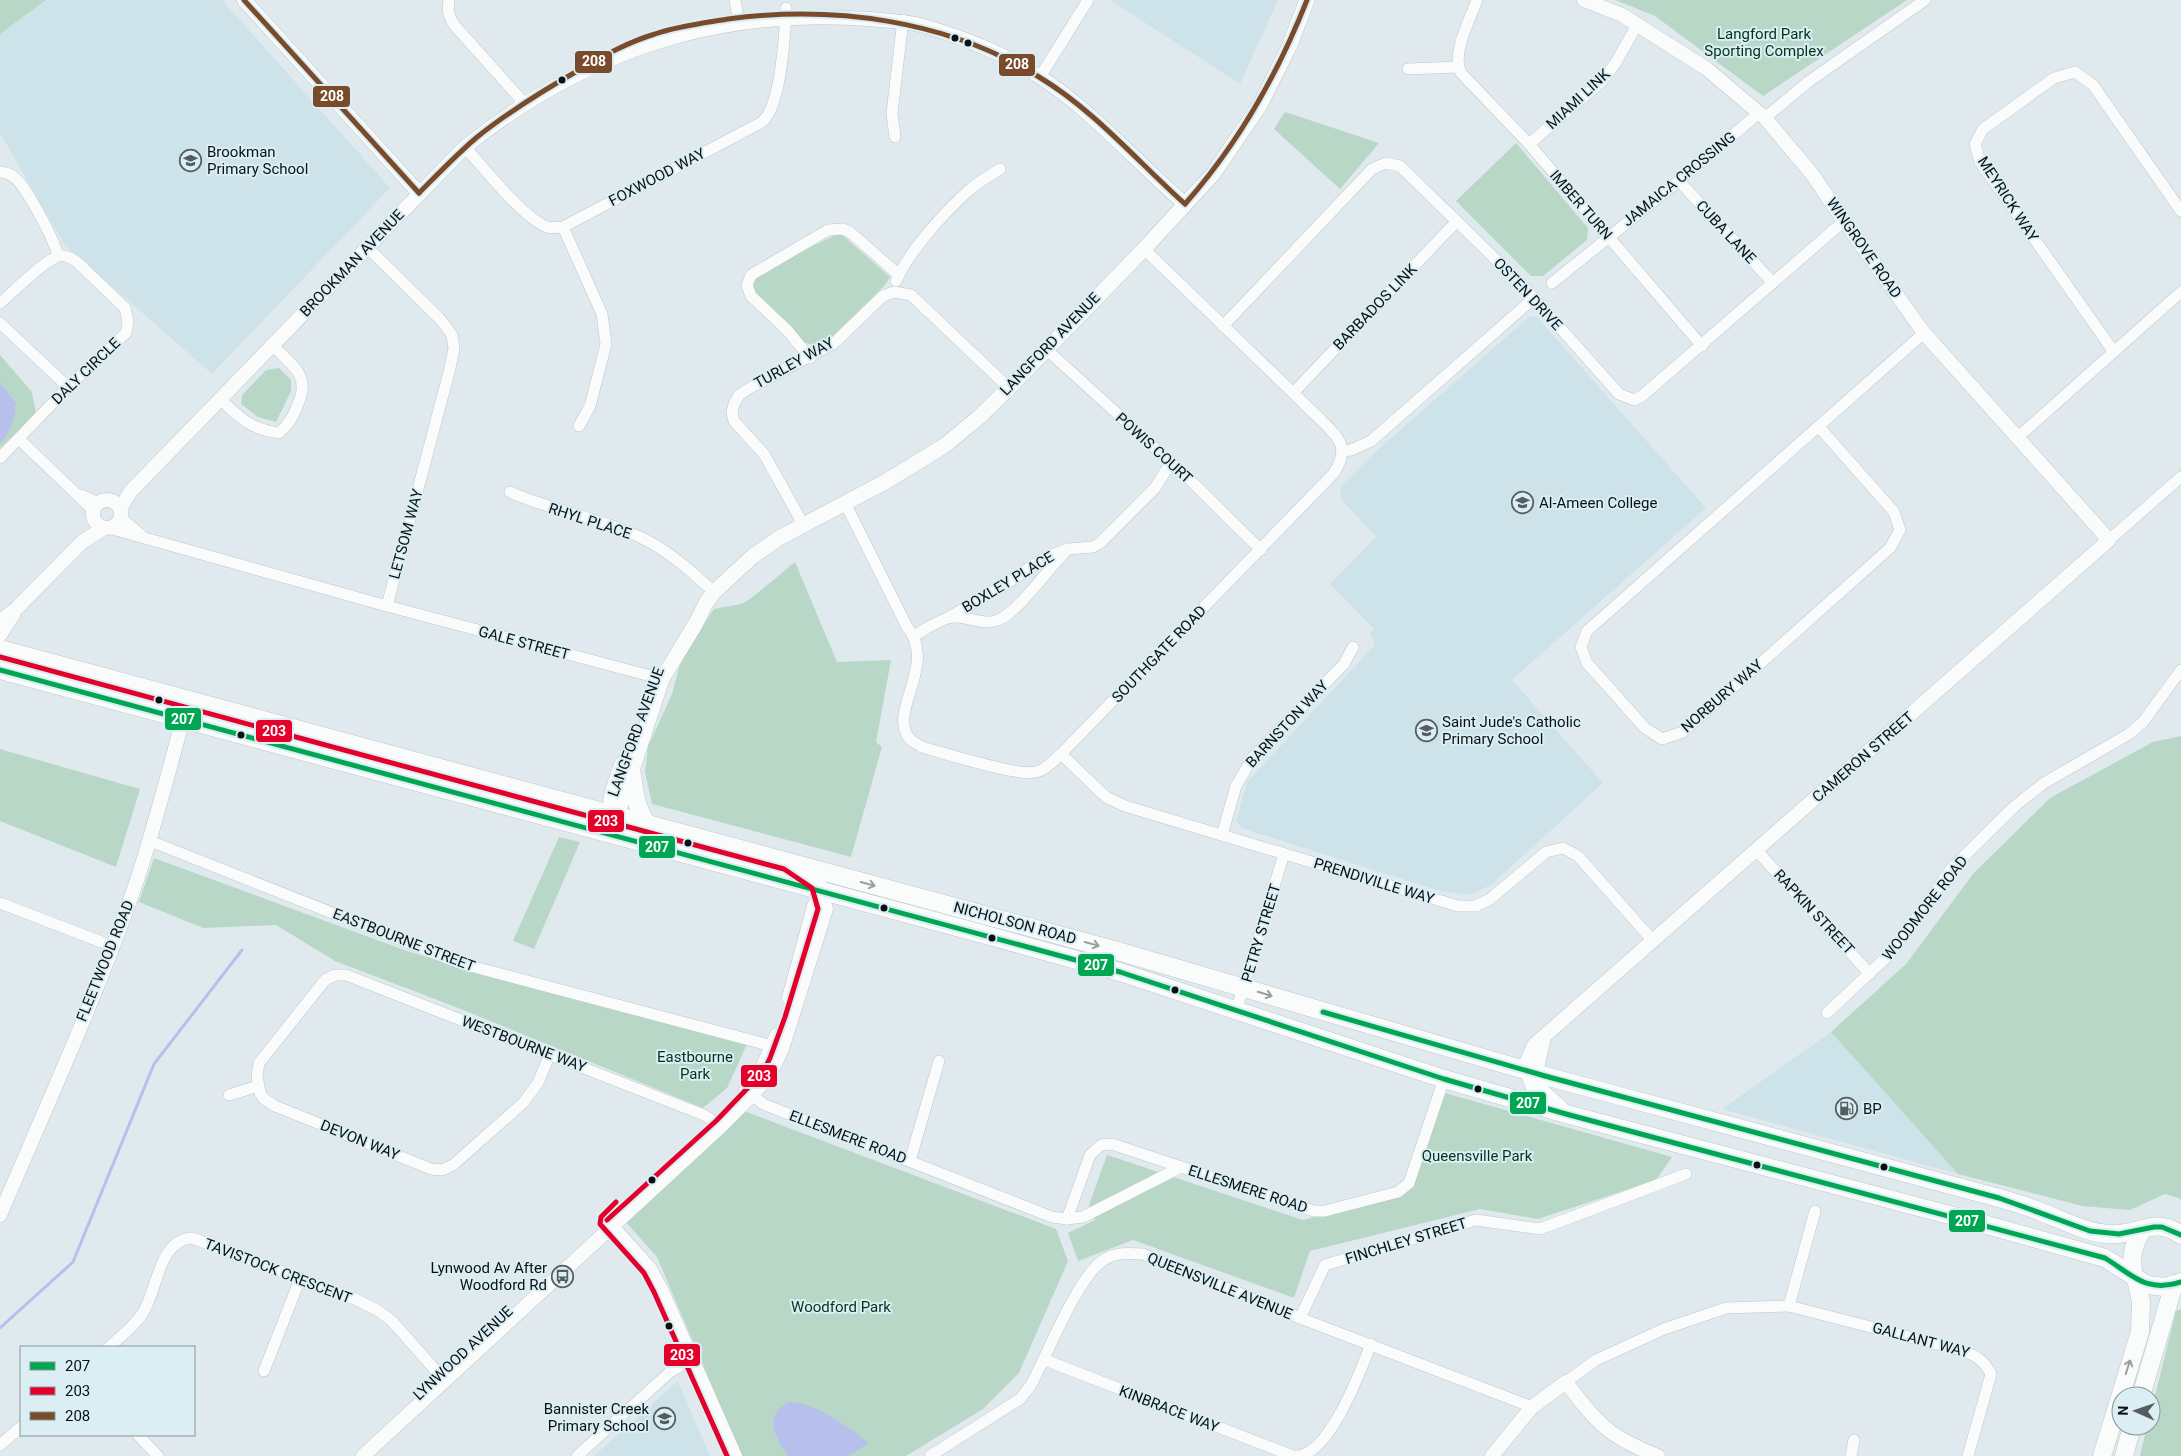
<svg xmlns="http://www.w3.org/2000/svg" width="2181" height="1456" viewBox="0 0 2181 1456" font-family="Roboto,sans-serif">
<style>
.built{fill:#cee3e9}
.green{fill:#b8d7c6}
.water{fill:#b7bfed}
.lines{fill:none;stroke-linecap:round;stroke-linejoin:round}
.stream{stroke:#b7bfed;stroke-width:3}
.minor-casing{stroke:#bec6c9;stroke-width:12}
.tertiary-casing{stroke:#bec6c9;stroke-width:15}
.secondary-casing{stroke:#bec6c9;stroke-width:16}
.primary-casing{stroke:#bec6c9;stroke-width:19}
.minor{stroke:#fafcfc;stroke-width:11}
.tertiary{stroke:#fafcfc;stroke-width:14}
.secondary{stroke:#fafcfc;stroke-width:15}
.primary{stroke:#fafcfc;stroke-width:18}
.bus-1-casing{stroke:#daeef4;stroke-width:9}
.bus-2-casing{stroke:#daeef4;stroke-width:9}
.bus-3-casing{stroke:#daeef4;stroke-width:9}
.bus-1{stroke:#00a651;stroke-width:5}
.bus-2{stroke:#e4002b;stroke-width:5}
.bus-3{stroke:#7a4b2a;stroke-width:5}
.oneway{stroke:#9a9e9f}
.bus-dot{fill:#0a1113;stroke:#daeef4;stroke-width:2}
.labels{text-anchor:middle;stroke-width:4;stroke-linejoin:round;paint-order:stroke}
.park-label{font-size:15px;fill:#003418;stroke:#daeef4}
.street-label{font-size:15px;fill:#0a1113;stroke:#daeef4}
.poi-label{font-size:15px;fill:#0a1113;stroke:#daeef4;text-anchor:start}
.line-badge{stroke:#daeef4;stroke-width:2}
.badge-label{font-size:14px;text-anchor:middle;font-weight:bold;fill:#fff}
</style>
<rect width="100%" height="100%" fill="#e0eaee"/>
<g class="built">
<polygon points="46,0 222,0 390,188 212,374 64,244 0,133 0,34"/>
<polygon points="1110,0 1278,0 1240,84"/>
<polygon points="1530,316 1537,317 1706,508 1512,680 1603,783 1491,885 1469,895 1440,891 1241,828 1236,821 1247,782 1374,646 1374,640 1369,634 1374,629 1330,584 1376,537 1340,498 1341,486 1374,453"/>
<polygon points="1831,1032 1958,1174 1722,1109"/>
<polygon points="678,1381 710,1456 594,1456"/>
</g>
<g class="green">
<polygon points="0,0 46,0 0,34"/>
<polygon points="1615,0 1907,0 1763,96 1655,16"/>
<polygon points="1285,112 1379,143 1340,189 1274,129"/>
<polygon points="1516,143 1588,228 1587,240 1543,276 1531,276 1456,201"/>
<polygon points="840,233 890,277 885,285 833,336 816,346 803,342 752,291 751,279 796,254"/>
<polygon points="0,355 32,392 36,414 0,448"/>
<polygon points="279,368 291,380 291,391 276,422 258,417 241,404 242,395 266,370"/>
<polygon points="795,562 837,662 891,660 876,742 882,747 851,857 652,804 645,772 648,747 672,694 682,657 714,609 741,604 750,599"/>
<polygon points="2181,736 2181,1199 2165,1194 2130,1210 2082,1206 1958,1174 1831,1032 1906,964 1973,874 2050,798 2153,742"/>
<polygon points="0,749 140,789 116,867 0,821"/>
<polygon points="559,837 580,842 534,949 513,941"/>
<polygon points="154,858 407,951 494,978 748,1042 727,1088 703,1108 461,1009 335,961 276,925 203,928 139,902"/>
<polygon points="1445,1093 1672,1157 1656,1180 1538,1219 1480,1209 1310,1251 1294,1298 1133,1240 1078,1261 1068,1233 1095,1220 1089,1205 1107,1155 1303,1220 1406,1194"/>
<polygon points="744,1111 1056,1229 1068,1261 1019,1373 983,1409 906,1456 742,1456 657,1257 624,1220"/>
<polygon points="2181,1309 2181,1456 2140,1456 2147,1426 2151,1426 2151,1412 2176,1311"/>
</g>
<g class="water">
<path d="M0 383 16 403C15 419 11 431 0 443Z"/>
<path d="M788 1402C819 1403 844 1425 869 1443L848 1456H788C775 1436 763 1418 788 1402Z"/>
</g>
<g class="lines">
<polyline class="stream" points="0,1328 73,1262 154,1064 242,950"/>
<defs>
<g id="minor">
<path d="M449 0C447 12 449 18 456 27L524 103"/>
<polyline points="735,0 737,12"/>
<path d="M1477 0C1470 20 1451 54 1461 73L1529 144 1702 346"/>
<polyline points="1408,69 1458,67"/>
<polyline points="1040,77 1088,0"/>
<polyline points="1765,118 1808,82 1925,0"/>
<polyline points="895,137 892,113 903,20"/>
<polyline points="1529,144 1601,82 1615,64 1637,25"/>
<path d="M465 147C484 168 522 217 547 227 552 228 558 227 563 227L762 122C781 106 785 34 786 8"/>
<path d="M0 172C8 172 15 177 20 183 31 197 54 239 58 256"/>
<polyline points="1679,181 1773,283"/>
<polyline points="563,227 602,314 606,344 590,406 579,426"/>
<path d="M896 281C909 251 944 213 968 191 977 183 989 176 1000 169"/>
<polyline points="1552,283 1679,181 1759,113"/>
<path d="M0 303C12 293 46 259 59 256 66 255 71 258 77 262L125 308 128 322 126 333 68 387 0 458"/>
<polyline points="0,323 68,387"/>
<polyline points="1223,326 1372,169 1386,163 1400,166 1522,285 1619,394 1634,400 1642,396 1844,221"/>
<polyline points="1046,349 1187,477 1261,550"/>
<polyline points="2114,352 1980,162 1975,144 1983,129 2054,78 2075,72 2093,85 2181,211"/>
<polyline points="810,358 787,330 751,296 747,285 751,275 828,230 842,229 850,232 899,275"/>
<polyline points="1293,393 1457,221"/>
<path d="M220 399C241 419 251 429 279 433 289 424 293 417 298 404 311 375 292 365 273 346"/>
<polyline points="1819,427 1894,512 1900,530 1890,548 1683,732 1662,739 1645,728 1587,663 1581,647 1587,631 1924,333"/>
<polyline points="2017,438 2181,292"/>
<polyline points="19,439 94,511"/>
<polyline points="1343,451 1351,450 1371,441 1534,298"/>
<path d="M510 492C553 511 601 518 644 539 670 552 692 572 714 592"/>
<polyline points="81,495 99,503"/>
<path d="M845 503 907 627C938 664 888 711 909 738 912 742 918 744 922 747 944 753 1018 777 1036 772 1046 770 1053 761 1061 754L1334 473C1351 446 1338 437 1318 417L1144 249"/>
<polyline points="121,518 141,535"/>
<polyline points="803,524 764,454 734,421 732,413 734,404 739,395 748,389 833,344 883,296 894,292 911,295 1009,388"/>
<polyline points="109,528 387,606 449,372 454,349 452,335 440,319 367,247"/>
<polyline points="2109,540 2181,477"/>
<polyline points="387,606 662,679"/>
<polyline points="949,617 1005,585 1042,559 1068,549 1093,547 1100,543 1155,488 1170,464"/>
<path d="M914 636C924 630 937 621 948 618 964 613 981 627 998 620 1018 612 1048 569 1065 552"/>
<polyline points="1061,754 1106,797 1125,806 1458,906 1476,906 1490,899 1546,852 1563,848 1578,856 1654,942"/>
<polyline points="1222,835 1236,786 1253,757 1344,664 1353,647"/>
<polyline points="150,841 459,963 780,1048"/>
<polyline points="1757,851 1870,974"/>
<polyline points="0,903 112,946"/>
<polyline points="1236,1011 1284,854"/>
<polyline points="1827,1013 1893,951 1951,869 2016,805 2044,783 2129,734 2143,722 2181,670"/>
<polyline points="550,1054 538,1083 523,1103 453,1165 442,1170 431,1169 275,1106 264,1099 260,1093 257,1076 259,1063 325,980 335,975 346,975 704,1115 721,1126"/>
<polyline points="746,1090 763,1104 1052,1217 1067,1219 1083,1217 1181,1167 1314,1211 1325,1211 1398,1192 1409,1183 1444,1079"/>
<polyline points="229,1095 258,1086"/>
<polyline points="910,1161 939,1061"/>
<polyline points="1067,1219 1090,1155 1101,1145 1112,1144 1181,1167"/>
<path d="M1789 1306 1956 1349C1973 1354 1983 1358 1991 1374L1968 1456"/>
<polyline points="1300,1318 1325,1265 1476,1220 1540,1229 1686,1174"/>
<path d="M109 1347C121 1336 136 1325 144 1311 158 1287 159 1240 192 1238L355 1299 377 1310 392 1321 445 1381"/>
<polyline points="1045,1360 1293,1456"/>
<polyline points="264,1371 300,1279"/>
<polyline points="1566,1382 1596,1360 1664,1329 1726,1308 1789,1306 1815,1211"/>
<polyline points="138,1435 158,1456"/>
<polyline points="0,1445 21,1427"/>
<polyline points="577,1456 670,1372 692,1359"/>
<path d="M930 1456 1020 1399 1031 1385C1047 1355 1077 1279 1102 1261 1114 1252 1130 1253 1143 1254L1300 1318 1532 1407"/>
<path d="M1297 1456C1330 1454 1360 1372 1371 1344"/>
<polyline points="1851,1456 1854,1440"/>
</g>
<g id="tertiary">
<polyline points="244,0 419,193"/>
<circle cx="107" cy="514" r="14"/>
<path d="M120 509 131 491 465 147C599 40 744 0 916 24 960 36 1002 52 1040 77 1094 112 1136 162 1185 204"/>
<polyline points="0,621 17,608 82,542 104,528"/>
<polyline points="0,635 13,615"/>
<polyline points="789,998 814,906 826,890"/>
<polyline points="1544,1038 1538,1064 1529,1071 1527,1061 1534,1045 2109,540 1924,333 1844,221 1812,174 1765,118 1707,69 1622,15 1584,0"/>
<polyline points="746,1090 762,1068 777,1035"/>
<path d="M0 1215C46 1107 95 1000 134 889 155 827 171 763 188 700"/>
<polyline points="607,1221 650,1269 661,1289 735,1456"/>
<polyline points="363,1456 721,1126 752,1095 769,1076 782,1049 826,909 819,883 797,868"/>
<path d="M1492 1456 1532 1407 1566 1382C1597 1424 1609 1437 1658 1456"/>
</g>
<g id="secondary">
<path d="M622 764C609 802 601 810 632 840"/>
<polyline points="588,829 601,823 619,810 662,679 696,623 706,603 714,592 753,556 779,538 885,482 944,446 978,418 1009,388 1144,249 1213,174 1260,105 1289,47 1307,0"/>
</g>
<g id="primary">
<path d="M0 649 1114 950 1545 1076 1999 1198C2013 1202 2026 1206 2039 1211 2062 1220 2084 1232 2108 1234 2138 1237 2153 1215 2181 1235"/>
<polyline points="0,670 979,933 1120,972 1444,1079 1566,1114 1976,1222 2105,1258 2147,1285 2165,1287 2181,1282"/>
<path d="M631 768C634 788 635 807 647 824"/>
<polyline points="1529,1071 1535,1087 1560,1109"/>
<path d="M2134 1276C2130 1258 2133 1245 2142 1230"/>
<polyline points="2141,1396 2174,1284"/>
<polyline points="2102,1456 2140,1332 2141,1302 2136,1279"/>
<polyline points="2124,1456 2132,1426"/>
</g>
</defs>
<use href="#minor" class="minor-casing"/>
<use href="#tertiary" class="tertiary-casing"/>
<use href="#secondary" class="secondary-casing"/>
<use href="#primary" class="primary-casing"/>
<use href="#minor" class="minor"/>
<use href="#tertiary" class="tertiary"/>
<use href="#secondary" class="secondary"/>
<use href="#primary" class="primary"/>
<defs>
<g id="bus-1">
<path d="M0 670 1120 972 1444 1079 1566 1114 2105 1258C2134 1276 2146 1293 2181 1282"/>
<polyline points="1323,1012 1545,1076 1999,1198 2090,1231 2119,1234 2154,1227 2162,1227 2181,1235"/>
</g>
<g id="bus-2">
<polyline points="0,657 784,869 812,888 818,909 785,1017 770,1058 763,1072 716,1121 607,1220"/>
<polyline points="616,1202 601,1217 600,1224 644,1273 654,1292 727,1456"/>
</g>
<g id="bus-3">
<polyline points="244,0 419,193"/>
<path d="M419 193C438 174 456 155 476 138 508 112 544 90 579 70 603 56 628 42 655 34 678 26 704 23 728 19 834 5 947 20 1039 77 1094 110 1137 161 1185 204"/>
<path d="M1185 204C1239 143 1277 76 1307 0"/>
</g>
</defs>
<use href="#bus-1" class="bus-1-casing"/>
<use href="#bus-2" class="bus-2-casing"/>
<use href="#bus-3" class="bus-3-casing"/>
<use href="#bus-1" class="bus-1"/>
<use href="#bus-2" class="bus-2"/>
<use href="#bus-3" class="bus-3"/>
</g>
<defs><path id="oneway-shaft" d="M-6 0H5M1.5-3L5.5 0L1.5 3" fill="none" stroke-width="1.6" stroke-linecap="round" stroke-linejoin="round" transform="scale(1.25)"/></defs>
<g class="oneway">
<use href="#oneway-shaft" transform="translate(868 884) rotate(15)"/>
<use href="#oneway-shaft" transform="translate(1092 944) rotate(15)"/>
<use href="#oneway-shaft" transform="translate(1265 994) rotate(17)"/>
<use href="#oneway-shaft" transform="translate(2128 1367) rotate(-72)"/>
</g>
<defs>
<symbol id="school-ring" viewBox="-11 -11 22 22"><circle r="9.5" fill="#daeef4" stroke="#555d60" stroke-width="1.5"/><path d="M0-5L7-2L0 1L-7-2ZM-4 1L0 2.5L4 1V4Q0 6-4 4Z" fill="#555d60"/></symbol>
<symbol id="fuel-ring" viewBox="-11 -11 22 22"><circle r="9.5" fill="#daeef4" stroke="#555d60" stroke-width="1.5"/><path d="M-5.5-6h7V0h2V4h1.3V-2.5L3-4.5l.8-.8L6-3V5H2.5V1h-1V6h-7ZM-4.2-4.7v3.2H.2V-4.7Z" fill="#555d60"/></symbol>
<symbol id="bus-ring" viewBox="-11 -11 22 22"><circle r="9.5" fill="#daeef4" stroke="#555d60" stroke-width="1.5"/><path d="M-5-6H5V4H4V6H2V4H-2V6H-4V4H-5ZM-3.5-4V0h7V-4ZM-3.5 1.2v1.5H-2V1.2ZM2 1.2v1.5H3.5V1.2Z" fill="#555d60"/></symbol>
</defs>
<g fill-rule="evenodd">
<use href="#school-ring" x="178" y="148" width="25" height="25"/>
<use href="#school-ring" x="1510" y="490" width="25" height="25"/>
<use href="#school-ring" x="1414" y="718" width="25" height="25"/>
<use href="#fuel-ring" x="1834" y="1096" width="25" height="25"/>
<use href="#bus-ring" x="550" y="1264" width="25" height="25"/>
<use href="#school-ring" x="652" y="1406" width="25" height="25"/>
</g>
<g class="bus-dot">
<circle cx="955" cy="38" r="4.5"/>
<circle cx="968" cy="43" r="4.5"/>
<circle cx="562" cy="80" r="4.5"/>
<circle cx="159" cy="700" r="4.5"/>
<circle cx="241" cy="735" r="4.5"/>
<circle cx="688" cy="843" r="4.5"/>
<circle cx="884" cy="908" r="4.5"/>
<circle cx="992" cy="938" r="4.5"/>
<circle cx="1175" cy="990" r="4.5"/>
<circle cx="1478" cy="1089" r="4.5"/>
<circle cx="1757" cy="1165" r="4.5"/>
<circle cx="1884" cy="1167" r="4.5"/>
<circle cx="652" cy="1180" r="4.5"/>
<circle cx="669" cy="1326" r="4.5"/>
</g>
<g class="labels">
<g class="park-label">
<text x="1764" y="39">Langford Park<tspan x="1764" dy="17">Sporting Complex</tspan></text>
<text x="695" y="1062">Eastbourne<tspan x="695" dy="17">Park</tspan></text>
<text x="1477" y="1161">Queensville Park</text>
<text x="841" y="1312">Woodford Park</text>
</g>
<g class="street-label">
<text transform="translate(1578 99) rotate(-43)" y="5">MIAMI LINK</text>
<text transform="translate(657 177) rotate(-28)" y="5">FOXWOOD WAY</text>
<text transform="translate(1679 179) rotate(-39)" y="5">JAMAICA CROSSING</text>
<text transform="translate(2008 199) rotate(57)" y="5">MEYRICK WAY</text>
<text transform="translate(1581 205) rotate(49)" y="5">IMBER TURN</text>
<text transform="translate(1726 232) rotate(47)" y="5">CUBA LANE</text>
<text transform="translate(1864 248) rotate(55)" y="5">WINGROVE ROAD</text>
<text transform="translate(352 263) rotate(-46)" y="5">BROOKMAN AVENUE</text>
<text transform="translate(1528 294) rotate(47)" y="5">OSTEN DRIVE</text>
<text transform="translate(1375 307) rotate(-46)" y="5">BARBADOS LINK</text>
<text transform="translate(1050 344) rotate(-46)" y="5">LANGFORD AVENUE</text>
<text transform="translate(794 363) rotate(-29)" y="5">TURLEY WAY</text>
<text transform="translate(86 371) rotate(-44)" y="5">DALY CIRCLE</text>
<text transform="translate(1154 448) rotate(42)" y="5">POWIS COURT</text>
<text transform="translate(590 521) rotate(18)" y="5">RHYL PLACE</text>
<text transform="translate(406 534) rotate(-75)" y="5">LETSOM WAY</text>
<text transform="translate(1008 582) rotate(-31)" y="5">BOXLEY PLACE</text>
<text transform="translate(524 643) rotate(15)" y="5">GALE STREET</text>
<text transform="translate(1159 654) rotate(-46)" y="5">SOUTHGATE ROAD</text>
<text transform="translate(1722 696) rotate(-41)" y="5">NORBURY WAY</text>
<text transform="translate(1287 724) rotate(-47)" y="5">BARNSTON WAY</text>
<text transform="translate(636 732) rotate(-70)" y="5">LANGFORD AVENUE</text>
<text transform="translate(1863 757) rotate(-41)" y="5">CAMERON STREET</text>
<text transform="translate(1374 881) rotate(17)" y="5">PRENDIVILLE WAY</text>
<text transform="translate(1925 908) rotate(-52)" y="5">WOODMORE ROAD</text>
<text transform="translate(1814 912) rotate(47)" y="5">RAPKIN STREET</text>
<text transform="translate(1015 923) rotate(15)" y="5">NICHOLSON ROAD</text>
<text transform="translate(1261 933) rotate(-73)" y="5">PETRY STREET</text>
<text transform="translate(404 940) rotate(21)" y="5">EASTBOURNE STREET</text>
<text transform="translate(105 961) rotate(-68)" y="5">FLEETWOOD ROAD</text>
<text transform="translate(524 1044) rotate(21)" y="5">WESTBOURNE WAY</text>
<text transform="translate(848 1137) rotate(21)" y="5">ELLESMERE ROAD</text>
<text transform="translate(360 1140) rotate(22)" y="5">DEVON WAY</text>
<text transform="translate(1248 1189) rotate(18)" y="5">ELLESMERE ROAD</text>
<text transform="translate(1406 1241) rotate(-17)" y="5">FINCHLEY STREET</text>
<text transform="translate(278 1271) rotate(21)" y="5">TAVISTOCK CRESCENT</text>
<text transform="translate(1220 1286) rotate(22)" y="5">QUEENSVILLE AVENUE</text>
<text transform="translate(1921 1340) rotate(15)" y="5">GALLANT WAY</text>
<text transform="translate(463 1353) rotate(-43)" y="5">LYNWOOD AVENUE</text>
<text transform="translate(1169 1409) rotate(21)" y="5">KINBRACE WAY</text>
</g>
<g class="poi-label">
<text x="207" y="157">Brookman<tspan x="207" dy="17">Primary School</tspan></text>
<text x="1539" y="508">Al-Ameen College</text>
<text x="1442" y="727">Saint Jude's Catholic<tspan x="1442" dy="17">Primary School</tspan></text>
<text x="1863" y="1114">BP</text>
<text x="547" y="1273" text-anchor="end">Lynwood Av After<tspan x="547" dy="17">Woodford Rd</tspan></text>
<text x="649" y="1414" text-anchor="end">Bannister Creek<tspan x="649" dy="17">Primary School</tspan></text>
</g>
</g>
<g class="line-badge">
<rect x="574" y="50" width="39" height="24" rx="5" fill="#7a4b2a"/>
<rect x="998" y="53" width="38" height="24" rx="5" fill="#7a4b2a"/>
<rect x="312" y="85" width="39" height="23" rx="5" fill="#7a4b2a"/>
<rect x="164" y="707" width="38" height="24" rx="5" fill="#00a651"/>
<rect x="255" y="719" width="38" height="24" rx="5" fill="#e4002b"/>
<rect x="587" y="809" width="38" height="24" rx="5" fill="#e4002b"/>
<rect x="638" y="835" width="38" height="24" rx="5" fill="#00a651"/>
<rect x="1077" y="953" width="38" height="24" rx="5" fill="#00a651"/>
<rect x="740" y="1064" width="38" height="24" rx="5" fill="#e4002b"/>
<rect x="1509" y="1091" width="38" height="24" rx="5" fill="#00a651"/>
<rect x="1948" y="1209" width="38" height="24" rx="5" fill="#00a651"/>
<rect x="663" y="1343" width="38" height="24" rx="5" fill="#e4002b"/>
</g>
<g class="badge-label">
<text x="594" y="66">208</text>
<text x="1017" y="69">208</text>
<text x="332" y="101">208</text>
<text x="183" y="724">207</text>
<text x="274" y="736">203</text>
<text x="606" y="826">203</text>
<text x="657" y="852">207</text>
<text x="1096" y="970">207</text>
<text x="759" y="1081">203</text>
<text x="1528" y="1108">207</text>
<text x="1967" y="1226">207</text>
<text x="682" y="1360">203</text>
</g>
<rect x="20" y="1346" width="175" height="90" fill="#daeef4" stroke="#87969a"/>
<rect x="30" y="1362" width="25" height="8" fill="#00a651" stroke="#87969a"/>
<text x="65" y="1371" font-size="15" fill="#0a1113">207</text>
<rect x="30" y="1387" width="25" height="8" fill="#e4002b" stroke="#87969a"/>
<text x="65" y="1396" font-size="15" fill="#0a1113">203</text>
<rect x="30" y="1412" width="25" height="8" fill="#7a4b2a" stroke="#87969a"/>
<text x="65" y="1421" font-size="15" fill="#0a1113">208</text>
<g transform="translate(2136 1411) rotate(272)"><circle r="24" fill="#daeef4" stroke="#87969a"/>
<path d="M0-4L9 19L0 12L-9 19Z" fill="#555d60"/>
<text y="-8" font-size="14" font-weight="bold" text-anchor="middle" fill="#0a1113">N</text>
</g>
</svg>
